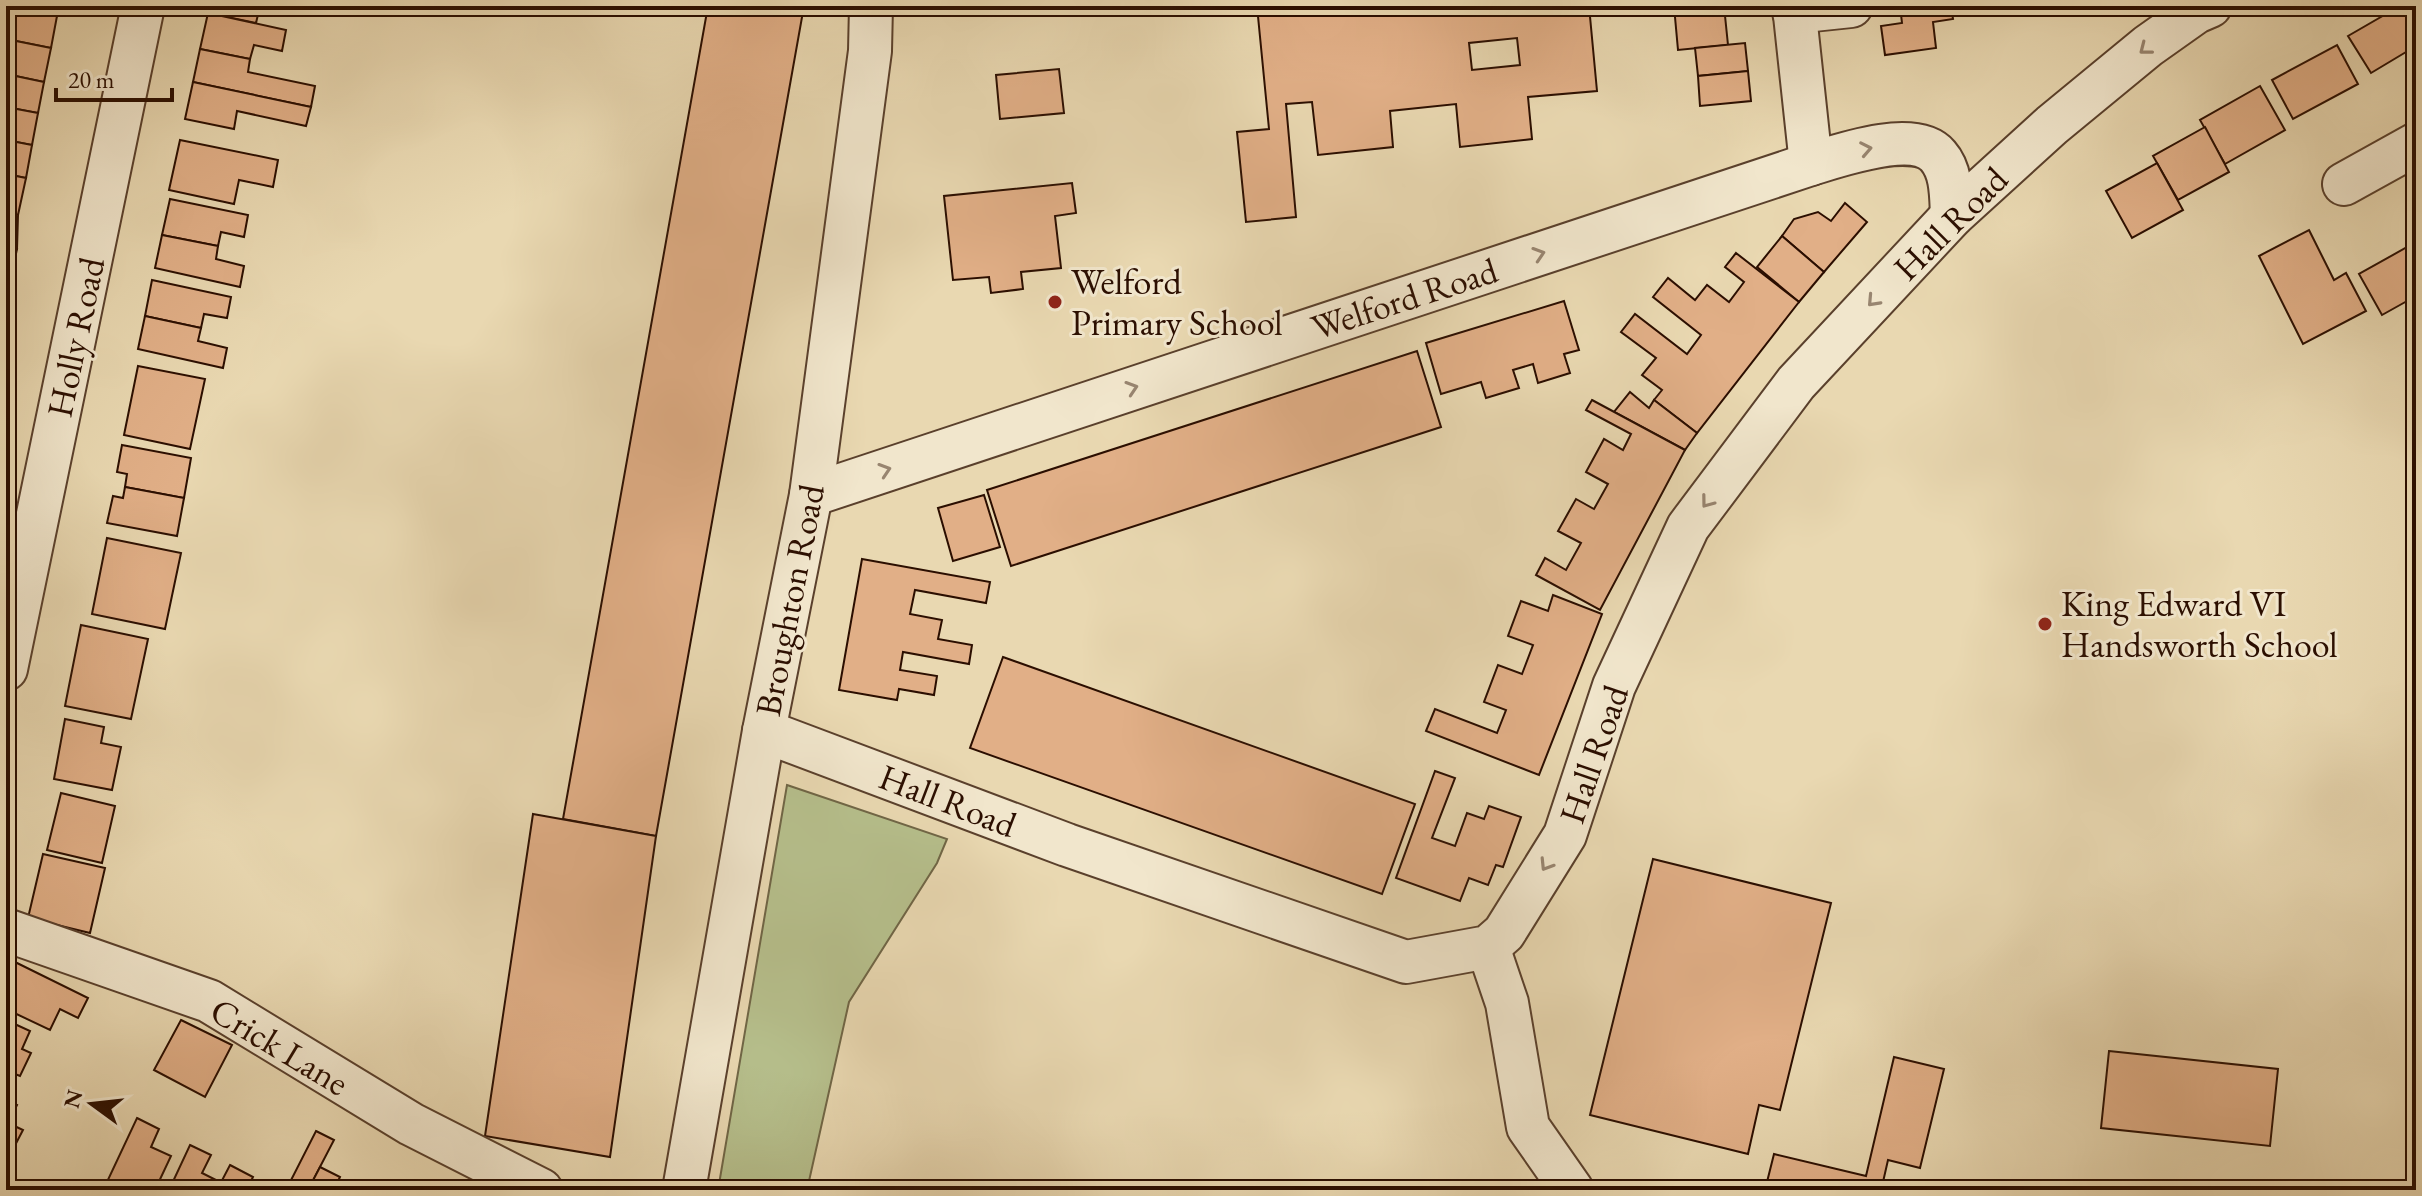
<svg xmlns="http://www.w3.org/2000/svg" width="2422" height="1196" viewBox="0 0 2422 1196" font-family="'EB Garamond',serif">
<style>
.green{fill:#b6bf8c;stroke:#706646;stroke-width:2}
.building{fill:#e1af87;stroke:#2b0e00;stroke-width:2;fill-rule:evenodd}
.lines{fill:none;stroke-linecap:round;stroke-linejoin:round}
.minor-casing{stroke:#5a402c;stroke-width:46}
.minor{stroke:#f1e6cc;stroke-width:42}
.oneway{stroke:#988570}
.poi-dot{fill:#8f2418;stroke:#f1e6cc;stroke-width:3}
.labels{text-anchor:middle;stroke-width:6;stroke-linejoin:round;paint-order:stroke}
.street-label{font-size:36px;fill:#2b0e00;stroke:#f1e6cc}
.poi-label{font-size:36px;fill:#2b0e00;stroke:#f1e6cc;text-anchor:start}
</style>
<rect width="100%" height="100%" fill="#e9d8b1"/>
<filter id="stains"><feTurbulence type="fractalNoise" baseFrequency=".0025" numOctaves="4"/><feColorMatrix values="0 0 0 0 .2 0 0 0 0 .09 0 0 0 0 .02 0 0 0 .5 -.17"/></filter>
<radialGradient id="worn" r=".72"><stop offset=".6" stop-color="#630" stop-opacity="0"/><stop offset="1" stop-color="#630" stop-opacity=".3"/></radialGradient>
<polygon class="green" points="787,785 947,839 937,863 849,1002 807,1190 718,1190"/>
<g class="building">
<polygon points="6,6 57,16 51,48 6,39"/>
<polygon points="7,6 60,6 57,16"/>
<polygon points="209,6 260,6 256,23 208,13"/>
<polygon points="708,6 804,6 656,836 563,819"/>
<path d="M1257 6H1589L1597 91 1528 97 1532 139 1460 147 1456 104 1390 111 1393 147 1318 155 1312 102 1286 104 1296 217 1246 222 1237 132 1269 129ZM1517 38 1520 65 1472 70 1469 43Z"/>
<polygon points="1674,6 1724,6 1728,45 1678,50"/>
<polygon points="1900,6 1951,6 1953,19 1933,22 1936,48 1885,55 1881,26 1902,23"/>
<polygon points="2400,6 2416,6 2416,46 2371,73 2348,36"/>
<polygon points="208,13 286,30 282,51 254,45 250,59 200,49"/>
<polygon points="6,39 51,48 44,82 6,74"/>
<polygon points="1745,43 1748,71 1698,76 1695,48"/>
<polygon points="2337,45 2358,84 2293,119 2272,80"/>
<polygon points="200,49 250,59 248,72 315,86 311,107 193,82"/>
<polygon points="1059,69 1064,113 1000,119 996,75"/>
<polygon points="1748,71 1751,101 1700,106 1698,76"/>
<polygon points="6,74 44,82 38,113 6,107"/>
<polygon points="193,82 311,107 306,126 237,111 234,129 185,119"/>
<polygon points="2260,86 2285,130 2225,164 2200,120"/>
<polygon points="6,107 38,113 32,145 6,140"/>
<polygon points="2205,127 2229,172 2178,200 2153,156"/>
<polygon points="6,140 32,145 26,178 6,174"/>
<polygon points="180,140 278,160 273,187 239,180 234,204 169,190"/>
<polygon points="2157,163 2183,210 2132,238 2106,191"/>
<polygon points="6,174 26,178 18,215 6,212"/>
<polygon points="1072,183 1076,213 1055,216 1061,268 1021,272 1023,289 991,293 989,277 953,280 944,196"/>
<polygon points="170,199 248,215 244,237 221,232 218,246 162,235"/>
<polygon points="1845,203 1867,222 1824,272 1782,236 1794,219 1818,212 1831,221"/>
<polygon points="6,212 18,215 17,249 6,247"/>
<polygon points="2309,230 2334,280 2346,273 2366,311 2303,344 2259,256"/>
<polygon points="162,235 218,246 216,259 244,266 240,287 155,268"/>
<polygon points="1782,236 1824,272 1799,302 1757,267"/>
<polygon points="2416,242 2416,296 2382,315 2359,274"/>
<polygon points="6,247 17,249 10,282 6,281"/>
<polygon points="1736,253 1799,302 1697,433 1654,400 1662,390 1642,375 1656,358 1621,332 1635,314 1687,354 1701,335 1653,297 1668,278 1695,300 1707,285 1729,302 1744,282 1725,267"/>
<polygon points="152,280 231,297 227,318 204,314 201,328 145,316"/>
<polygon points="1564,301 1579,350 1564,354 1570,373 1538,383 1533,364 1513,370 1519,388 1486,398 1481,382 1441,394 1426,343"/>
<polygon points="145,316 201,328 198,341 227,348 223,368 138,349"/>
<polygon points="1417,351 1441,427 1011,566 987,490"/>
<polygon points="138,366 205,379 190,449 124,435"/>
<polygon points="1630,392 1649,408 1654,400 1697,433 1685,450 1614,412"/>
<polygon points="1592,400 1685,450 1600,610 1536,575 1545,558 1566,570 1581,543 1558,531 1576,499 1594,509 1608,484 1586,472 1604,439 1623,450 1631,434 1586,410"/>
<polygon points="122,445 191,458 184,498 125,487 127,474 117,472"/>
<polygon points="125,487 184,498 177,536 107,523 113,496 123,498"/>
<polygon points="984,495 1000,547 953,561 938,508"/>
<polygon points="107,538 181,553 165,629 92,614"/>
<polygon points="862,559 990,582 986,603 915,590 910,614 942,620 938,639 972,645 969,664 903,652 900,670 937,676 934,695 899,689 897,700 839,690"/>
<polygon points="1553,595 1602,614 1539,775 1426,731 1435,709 1497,733 1506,710 1484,702 1498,665 1522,674 1533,645 1508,636 1521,601 1548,611"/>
<polygon points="81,625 148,639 131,719 65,706"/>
<polygon points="1003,657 1415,804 1382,894 970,748"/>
<polygon points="65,719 104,727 101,743 121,747 112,790 54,779"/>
<polygon points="1435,771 1455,778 1432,838 1455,846 1467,813 1484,819 1489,806 1521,817 1503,867 1496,865 1488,885 1469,878 1460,901 1396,878"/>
<polygon points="61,793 115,806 102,863 47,850"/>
<polygon points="533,814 656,836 610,1157 485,1136"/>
<polygon points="43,854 105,868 90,933 28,918"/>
<polygon points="1653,859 1831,903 1780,1110 1759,1105 1748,1154 1590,1115"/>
<polygon points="15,962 88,998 78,1018 60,1009 50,1030 6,1009 6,976 8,977"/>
<polygon points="6,1020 30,1031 22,1049 31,1053 20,1076 10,1072 6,1081"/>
<polygon points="181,1020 232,1045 205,1097 154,1070"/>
<polygon points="2109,1051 2278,1069 2270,1146 2101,1128"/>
<polygon points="1894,1057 1944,1069 1920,1168 1888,1160 1883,1182 1916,1190 1765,1190 1774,1154 1866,1176"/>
<polygon points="6,1100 17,1105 8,1123 23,1130 11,1153 6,1150"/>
<polygon points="137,1118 159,1129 151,1147 171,1156 155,1190 118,1190 106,1184"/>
<polygon points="316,1131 334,1140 308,1190 286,1190"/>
<polygon points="190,1145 211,1155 202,1173 218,1181 214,1190 169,1190"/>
<polygon points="230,1165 253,1177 247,1190 217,1190"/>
<polygon points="320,1167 340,1177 334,1190 308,1190"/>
</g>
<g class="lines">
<defs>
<g id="minor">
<polyline points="1794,6 1811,164"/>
<polyline points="1794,12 1851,6"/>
<polyline points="2344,184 2416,144"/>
<path d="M811 495 1811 164C1840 155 1915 129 1938 156 1952 172 1951 196 1952 216"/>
<polyline points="6,669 143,6"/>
<polyline points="764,731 1067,845 1406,962 1488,947 1504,933 1565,835 1614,686 1688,527 1796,383 1952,216 2052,125 2148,46 2196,12 2210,6"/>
<polyline points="6,930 209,1001 411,1124 541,1190"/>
<polyline points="1488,947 1507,1003 1528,1127 1572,1190"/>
<polyline points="684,1190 764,731 811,495 870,51 871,6"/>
</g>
</defs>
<use href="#minor" class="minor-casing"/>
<use href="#minor" class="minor"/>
</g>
<defs><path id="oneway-chevron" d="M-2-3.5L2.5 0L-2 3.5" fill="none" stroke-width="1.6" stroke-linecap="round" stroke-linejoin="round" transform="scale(2)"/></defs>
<g class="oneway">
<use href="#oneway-chevron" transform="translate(2145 49) rotate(142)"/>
<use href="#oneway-chevron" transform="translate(1866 149) rotate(-11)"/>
<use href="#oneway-chevron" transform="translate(1539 254) rotate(-18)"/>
<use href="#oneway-chevron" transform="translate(1873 301) rotate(133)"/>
<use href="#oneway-chevron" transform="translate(1132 388) rotate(-18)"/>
<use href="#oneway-chevron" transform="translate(885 470) rotate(-18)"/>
<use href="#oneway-chevron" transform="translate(1707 502) rotate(127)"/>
<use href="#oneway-chevron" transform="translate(1546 865) rotate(122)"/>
</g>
<g class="poi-dot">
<circle cx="1055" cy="302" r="8"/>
<circle cx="2045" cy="624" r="8"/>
</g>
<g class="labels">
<g class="street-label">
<text transform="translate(1950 223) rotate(-45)" y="13">Hall Road</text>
<text transform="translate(1404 298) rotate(-18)" y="13">Welford Road</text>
<text transform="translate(75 337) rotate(-78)" y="13">Holly Road</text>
<text transform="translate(789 600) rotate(-79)" y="13">Broughton Road</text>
<text transform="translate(1593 754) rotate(-71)" y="13">Hall Road</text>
<text transform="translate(948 800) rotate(21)" y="13">Hall Road</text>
<text transform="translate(280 1046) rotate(31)" y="13">Crick Lane</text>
</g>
<g class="poi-label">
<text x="1071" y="294">Welford<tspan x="1071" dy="41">Primary School</tspan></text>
<text x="2061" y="616">King Edward VI<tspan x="2061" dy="41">Handsworth School</tspan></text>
</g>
</g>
<rect width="2422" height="1196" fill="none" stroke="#e9d8b1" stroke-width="32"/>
<rect x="8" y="8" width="2406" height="1180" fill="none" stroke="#2b0e00" stroke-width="4"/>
<rect x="16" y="16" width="2390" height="1164" fill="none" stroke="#2b0e00" stroke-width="2"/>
<g transform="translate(92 1104) rotate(285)" stroke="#f1e6cc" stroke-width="6" paint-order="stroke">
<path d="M0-6L14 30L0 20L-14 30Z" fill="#2b0e00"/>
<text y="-12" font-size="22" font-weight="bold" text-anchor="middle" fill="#2b0e00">N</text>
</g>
<path d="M56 88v12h116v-12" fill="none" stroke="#2b0e00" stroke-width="4"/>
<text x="68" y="88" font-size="24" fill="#2b0e00" stroke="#f1e6cc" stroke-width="6" paint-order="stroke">20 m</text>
<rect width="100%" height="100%" filter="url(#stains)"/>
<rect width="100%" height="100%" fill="url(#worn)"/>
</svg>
